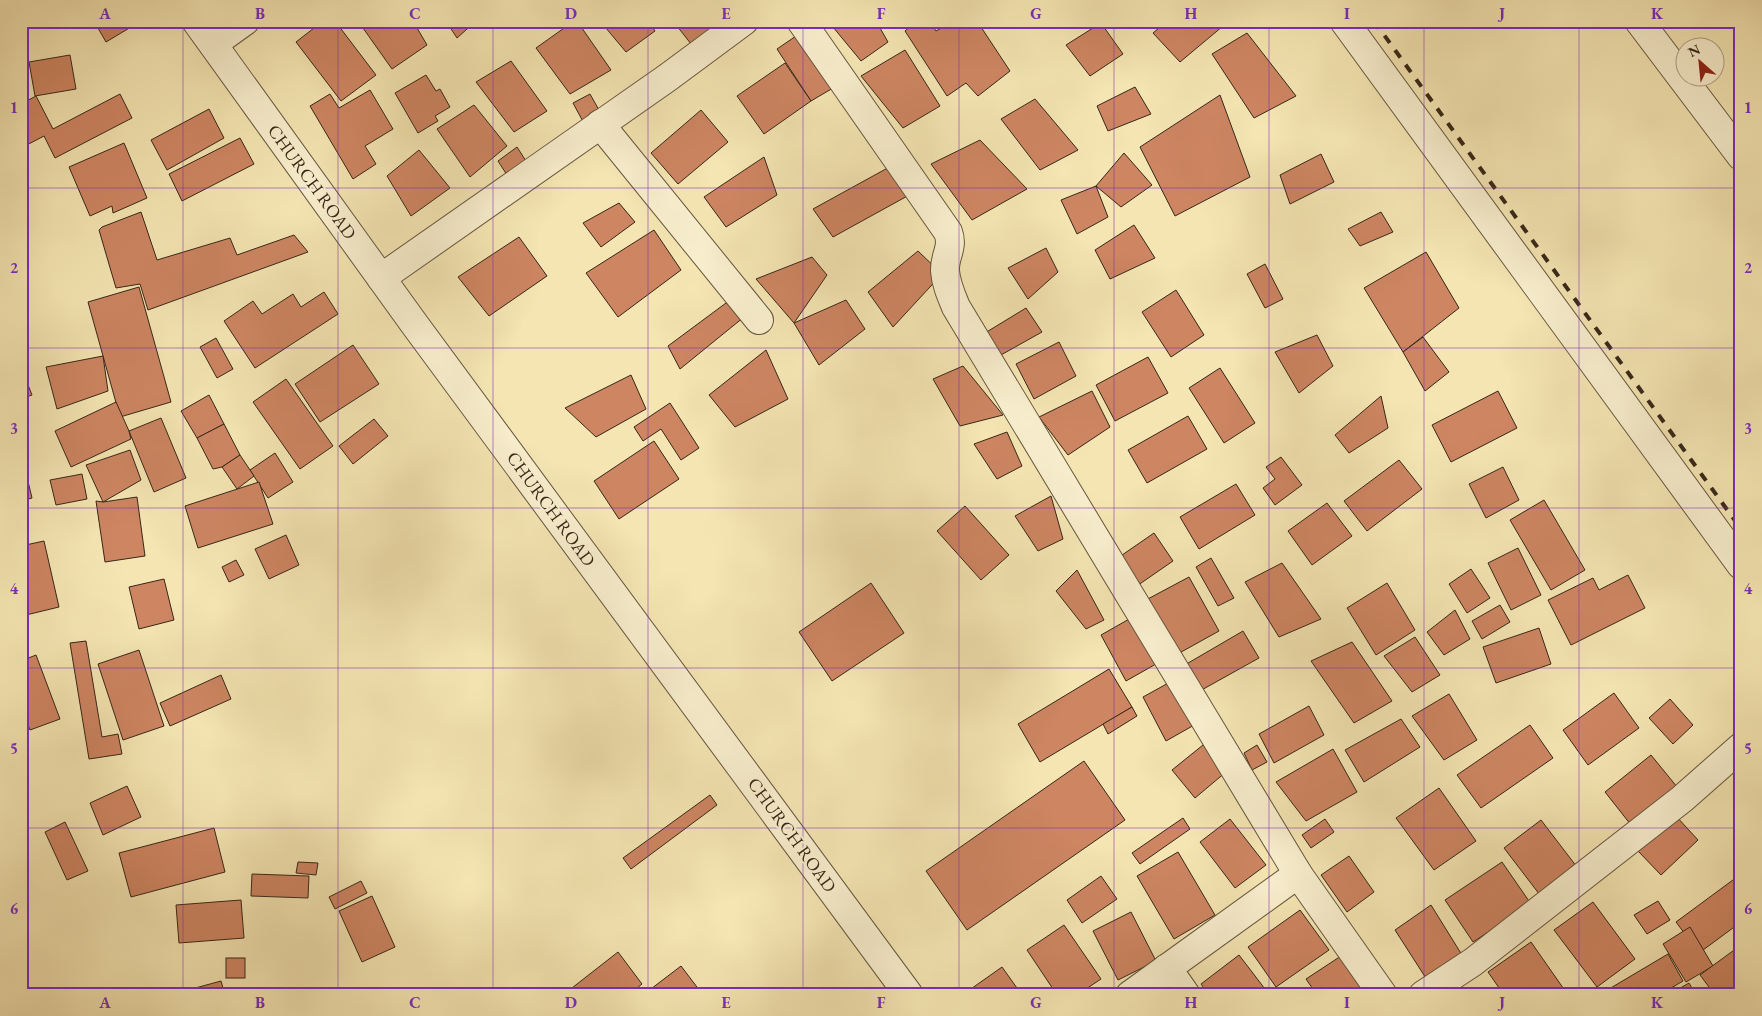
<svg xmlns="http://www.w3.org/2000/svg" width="1762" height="1016" viewBox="0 0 1762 1016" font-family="'EB Garamond',serif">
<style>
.building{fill:#cd8562;stroke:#372718}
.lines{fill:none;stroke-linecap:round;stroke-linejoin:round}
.minor-casing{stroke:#66563e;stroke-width:30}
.minor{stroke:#f8eecd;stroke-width:28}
.rail{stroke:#372718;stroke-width:4;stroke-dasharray:9 9;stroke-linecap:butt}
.grid{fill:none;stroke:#7b2cbf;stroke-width:1;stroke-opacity:0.55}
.labels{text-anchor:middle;stroke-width:4;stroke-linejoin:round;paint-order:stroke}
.street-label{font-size:18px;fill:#372718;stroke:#f8eecd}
.neatline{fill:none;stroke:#7b2cbf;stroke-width:2}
.grid-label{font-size:16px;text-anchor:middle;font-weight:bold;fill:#7b2cbf}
</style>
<rect width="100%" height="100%" fill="#f4e5b2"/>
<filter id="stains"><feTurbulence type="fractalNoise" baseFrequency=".004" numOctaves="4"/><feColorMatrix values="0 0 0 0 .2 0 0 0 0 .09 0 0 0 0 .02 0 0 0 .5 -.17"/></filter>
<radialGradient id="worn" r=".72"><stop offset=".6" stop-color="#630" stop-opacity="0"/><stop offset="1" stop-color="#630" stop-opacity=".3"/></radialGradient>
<g class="building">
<polygon points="94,21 141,21 106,42"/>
<polygon points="323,21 335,21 376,75 341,101 296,42"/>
<polygon points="358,21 413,21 427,45 392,69"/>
<polygon points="446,21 476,21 457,38"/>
<polygon points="574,21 577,21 611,70 570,94 536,48"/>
<polygon points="600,21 648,21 655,31 626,52"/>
<polygon points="673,21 714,21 720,31 695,49"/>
<polygon points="828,21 876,21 888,42 861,61"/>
<polygon points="916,21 929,21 936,31 954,21 977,21 1010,71 978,96 966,83 947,96 905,31"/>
<polygon points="1167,21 1229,21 1180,62 1153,33"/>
<polygon points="1101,23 1123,54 1090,76 1066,45"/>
<polygon points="1247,33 1296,96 1254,118 1212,54"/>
<polygon points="796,36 833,88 811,101 777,49"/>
<polygon points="905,50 940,106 903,128 861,76"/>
<polygon points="70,55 76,89 35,96 29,62"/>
<polygon points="511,61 547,111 514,132 476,82"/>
<polygon points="785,63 811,101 764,134 737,96"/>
<polygon points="426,75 436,91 440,89 450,107 435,116 438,121 418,133 395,93"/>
<polygon points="1135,87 1151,114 1108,131 1097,106"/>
<polygon points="370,90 393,129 365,146 376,164 353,179 310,106 330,94 339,108"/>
<polygon points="120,94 132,118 55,158 44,136 21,148 21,104 36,96 53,129"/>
<polygon points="590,94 604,119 587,129 573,103"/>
<polygon points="1220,95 1250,177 1175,216 1140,147"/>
<polygon points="1035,99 1078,150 1040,170 1001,119"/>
<polygon points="474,105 507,146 470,177 437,129"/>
<polygon points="209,109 224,138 167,170 151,140"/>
<polygon points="701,110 728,142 678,184 651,153"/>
<polygon points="240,138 254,164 182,201 169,174"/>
<polygon points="980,140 1027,189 972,220 931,164"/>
<polygon points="124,143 147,198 113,213 112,206 90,216 69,167"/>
<polygon points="517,147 526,161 507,175 498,161"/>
<polygon points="419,150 450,188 411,216 387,176"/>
<polygon points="1124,153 1152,185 1121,207 1096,186"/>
<polygon points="1321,154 1334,182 1290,204 1280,175"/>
<polygon points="764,157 777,195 726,227 704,197"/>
<polygon points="893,165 911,194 833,237 813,209"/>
<polygon points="1096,186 1108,217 1077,234 1061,200"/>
<polygon points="619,203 635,222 601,247 583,223"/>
<polygon points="141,212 157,260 230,238 237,255 294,235 308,252 148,310 140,284 116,288 99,230 102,227"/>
<polygon points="1381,212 1393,232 1360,246 1348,229"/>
<polygon points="1134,225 1155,258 1110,279 1095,250"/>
<polygon points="654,230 681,270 618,317 586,273"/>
<polygon points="519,237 547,276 489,316 458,277"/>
<polygon points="1046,248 1058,272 1028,299 1008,268"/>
<polygon points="918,251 942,274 893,327 868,292"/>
<polygon points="1426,252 1459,308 1403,352 1364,288"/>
<polygon points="812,257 827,275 794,323 756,279"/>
<polygon points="1265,264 1283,299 1265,308 1247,274"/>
<polygon points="139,287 171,402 120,417 88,302"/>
<polygon points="1176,290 1204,335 1171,357 1142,312"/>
<polygon points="324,292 338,314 255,368 224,321 253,301 262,314 293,294 301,307"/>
<polygon points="846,300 865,329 819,365 794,323"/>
<polygon points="726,303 744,317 680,369 668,346"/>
<polygon points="1026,308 1042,332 992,360 980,336"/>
<polygon points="1317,335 1333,366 1299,393 1275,352"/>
<polygon points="1423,337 1449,372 1425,391 1403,352"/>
<polygon points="216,338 233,369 217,378 200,347"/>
<polygon points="1059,342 1076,376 1034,399 1016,364"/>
<polygon points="353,345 379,384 320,422 295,384"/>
<polygon points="766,350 788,399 735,427 709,395"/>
<polygon points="103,356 108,391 57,409 46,367"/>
<polygon points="1148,357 1168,393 1115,421 1096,385"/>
<polygon points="963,366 1003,415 960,426 933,379"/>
<polygon points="21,367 32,395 21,399"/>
<polygon points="1220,368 1255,423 1224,443 1189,388"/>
<polygon points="631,375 646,409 596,437 565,408"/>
<polygon points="286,379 333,446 300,469 253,402"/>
<polygon points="1092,391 1110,427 1068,455 1039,417"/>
<polygon points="1498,391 1517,428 1451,462 1432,425"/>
<polygon points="209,395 224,424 197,438 181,411"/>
<polygon points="1381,396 1388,428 1349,453 1335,435"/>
<polygon points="116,402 129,431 131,439 71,467 55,431"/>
<polygon points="670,403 699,448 681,460 661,429 643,441 634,427"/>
<polygon points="1188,416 1207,449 1147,483 1128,450"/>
<polygon points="161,418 186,478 154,492 129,431"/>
<polygon points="374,419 388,436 353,464 339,446"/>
<polygon points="224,424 240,455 222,467 213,469 197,438"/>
<polygon points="1007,432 1022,466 997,479 974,444"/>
<polygon points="654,441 679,479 619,519 594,481"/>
<polygon points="130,450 141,480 103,502 86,465"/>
<polygon points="21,452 32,498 21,501"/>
<polygon points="275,453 293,482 268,498 250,470"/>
<polygon points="240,455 254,476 237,489 222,467"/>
<polygon points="1281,457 1302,485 1275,505 1263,488 1275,479 1266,467"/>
<polygon points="1399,460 1422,489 1367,531 1344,501"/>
<polygon points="1503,467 1519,500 1486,518 1469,484"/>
<polygon points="82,474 87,499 56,505 50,480"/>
<polygon points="259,482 273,524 198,548 185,506"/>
<polygon points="1236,484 1255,515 1199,549 1180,517"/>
<polygon points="1051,496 1063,539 1038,551 1015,516"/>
<polygon points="137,497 145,556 105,562 96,501 103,502"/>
<polygon points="1544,500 1585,570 1551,590 1510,520"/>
<polygon points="1327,503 1352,536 1312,565 1288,531"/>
<polygon points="965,506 1009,555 981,580 937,531"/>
<polygon points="1154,533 1173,561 1131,590 1112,562"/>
<polygon points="286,535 299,565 269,579 255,549"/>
<polygon points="44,541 59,607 26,615 21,594 21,546"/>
<polygon points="1518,548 1541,595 1511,610 1488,563"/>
<polygon points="1211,558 1234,598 1218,606 1196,567"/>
<polygon points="236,560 244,575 229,582 222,567"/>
<polygon points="1282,563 1321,619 1279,637 1245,582"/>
<polygon points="1471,569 1490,598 1467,613 1449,584"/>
<polygon points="1077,570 1104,620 1086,629 1056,591"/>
<polygon points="1628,575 1645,608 1571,645 1548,600 1593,578 1599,590"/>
<polygon points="1189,577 1219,631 1174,656 1144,601"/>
<polygon points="164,579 174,620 139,629 129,587"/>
<polygon points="871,583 904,633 832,681 799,632"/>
<polygon points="1387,583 1415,630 1376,655 1347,608"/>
<polygon points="1500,605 1510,622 1482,639 1472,621"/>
<polygon points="1455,610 1470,639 1444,655 1427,632"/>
<polygon points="1131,618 1156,664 1126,681 1101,635"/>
<polygon points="1539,628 1551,664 1496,683 1483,647"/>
<polygon points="1243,631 1259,658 1198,692 1183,666"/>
<polygon points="1415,637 1440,675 1412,692 1384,656"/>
<polygon points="86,641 102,737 118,734 122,754 89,759 70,643"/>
<polygon points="1352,642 1392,701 1354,723 1311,661"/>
<polygon points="139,650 164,726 123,740 98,664"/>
<polygon points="36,655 60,719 30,730 21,707 21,661"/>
<polygon points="1109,669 1132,707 1040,762 1018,724"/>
<polygon points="221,675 231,699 170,726 160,703"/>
<polygon points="1172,681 1196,724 1166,741 1143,697"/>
<polygon points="1614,693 1639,728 1588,765 1563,730"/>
<polygon points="1449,694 1477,740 1444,760 1412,716"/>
<polygon points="1670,699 1693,725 1673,744 1649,718"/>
<polygon points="1309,706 1324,735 1274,763 1259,734"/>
<polygon points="1132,707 1137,716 1108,734 1103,724"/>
<polygon points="1401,719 1420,747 1364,782 1345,750"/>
<polygon points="1530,725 1553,758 1481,808 1457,775"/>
<polygon points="1203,745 1226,772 1195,798 1172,770"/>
<polygon points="1257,745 1267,762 1252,770 1244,753"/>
<polygon points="1333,749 1357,792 1306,821 1276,782"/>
<polygon points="1651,755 1682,793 1635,830 1605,792"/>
<polygon points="1084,761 1125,820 967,930 926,871"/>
<polygon points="127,786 141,817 103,835 90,803"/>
<polygon points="1439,788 1476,841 1434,870 1396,818"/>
<polygon points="710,795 717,805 631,869 623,858"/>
<polygon points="1676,816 1698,840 1661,875 1638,851"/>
<polygon points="1183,818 1190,829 1140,864 1132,853"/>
<polygon points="1230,819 1266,865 1235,888 1200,842"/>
<polygon points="1325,819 1334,832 1311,848 1302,835"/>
<polygon points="1541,820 1580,871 1543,899 1504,848"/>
<polygon points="65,822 88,871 67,880 45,832"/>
<polygon points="214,828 225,872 131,897 119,853"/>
<polygon points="1178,852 1215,915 1174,939 1137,876"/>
<polygon points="1349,856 1374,892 1347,912 1321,875"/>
<polygon points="298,862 318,863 316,875 296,873"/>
<polygon points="1502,862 1531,904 1473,942 1445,900"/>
<polygon points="252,874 309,876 308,898 251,896"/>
<polygon points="1741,874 1741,922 1699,953 1676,922"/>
<polygon points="1101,876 1117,899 1082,923 1067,900"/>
<polygon points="361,881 367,893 335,909 329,897"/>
<polygon points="372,896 395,947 362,962 339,911"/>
<polygon points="241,900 244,938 179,943 176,905"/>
<polygon points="1658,901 1670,920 1647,934 1634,915"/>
<polygon points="1593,902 1635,959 1597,987 1554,930"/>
<polygon points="1431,905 1467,963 1431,986 1395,930"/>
<polygon points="1300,910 1329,950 1276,987 1248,947"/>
<polygon points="1131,912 1156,961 1118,980 1093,931"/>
<polygon points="1064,925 1101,979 1077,995 1057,995 1027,950"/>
<polygon points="1690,927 1713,966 1686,982 1663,944"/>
<polygon points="1531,942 1568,995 1504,995 1488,972"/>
<polygon points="1741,945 1741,995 1715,995 1700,975"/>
<polygon points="618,952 642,984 628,995 563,995"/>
<polygon points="1344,954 1372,995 1317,995 1306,979"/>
<polygon points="1668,954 1683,981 1659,995 1612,995 1609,989"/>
<polygon points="1239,955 1265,989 1257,995 1209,995 1201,984"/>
<rect x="226" y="958" width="19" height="20"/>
<polygon points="681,966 703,995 643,995"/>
<polygon points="1002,967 1022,995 971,995 968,991"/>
<polygon points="221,981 225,995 178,995 177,993"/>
<polygon points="1689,983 1696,995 1668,995"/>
</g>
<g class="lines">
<defs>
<g id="minor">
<polyline points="196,21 415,325 909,995"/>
<path d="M801 21 948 232C954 248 944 256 945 271 946 284 951 295 956 307L1298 874 1383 995"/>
<polyline points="1344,21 1741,565"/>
<polyline points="1639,21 1741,156"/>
<polyline points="213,44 245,21"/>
<polyline points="600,124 759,320"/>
<polyline points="381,278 667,78 744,21"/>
<polyline points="1167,968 1186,995"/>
<polyline points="1130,995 1298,874"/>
<polyline points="1423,995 1473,962 1682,799 1741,747"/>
</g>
</defs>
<use href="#minor" class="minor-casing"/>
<use href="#minor" class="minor"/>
<polyline class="rail" points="1374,21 1741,529"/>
</g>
<path class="grid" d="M183 21V995M338 21V995M493 21V995M648 21V995M803 21V995M959 21V995M1114 21V995M1269 21V995M1424 21V995M1579 21V995M21 188H1741M21 348H1741M21 508H1741M21 668H1741M21 828H1741"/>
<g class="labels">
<g class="street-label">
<text transform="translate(312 182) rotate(54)" y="6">CHURCH ROAD</text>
<text transform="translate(551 509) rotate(54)" y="6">CHURCH ROAD</text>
<text transform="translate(792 835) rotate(54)" y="6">CHURCH ROAD</text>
</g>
</g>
<rect width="1762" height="1016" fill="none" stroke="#f4e5b2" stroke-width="55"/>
<g transform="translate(1700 62) rotate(333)"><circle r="24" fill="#f8eecd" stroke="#ab9e85"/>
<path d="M0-4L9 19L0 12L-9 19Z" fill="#8f2418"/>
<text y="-8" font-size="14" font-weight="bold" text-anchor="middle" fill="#372718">N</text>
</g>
<rect x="28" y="28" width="1706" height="960" class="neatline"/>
<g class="grid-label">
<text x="105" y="19">A</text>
<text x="260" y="19">B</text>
<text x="415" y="19">C</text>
<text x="571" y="19">D</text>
<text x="726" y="19">E</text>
<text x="881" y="19">F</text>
<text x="1036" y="19">G</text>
<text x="1191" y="19">H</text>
<text x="1347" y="19">I</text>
<text x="1502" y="19">J</text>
<text x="1657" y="19">K</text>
<text x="14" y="113">1</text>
<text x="1748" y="113">1</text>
<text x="14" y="273">2</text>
<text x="1748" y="273">2</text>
<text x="14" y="434">3</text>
<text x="1748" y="434">3</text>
<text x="14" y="594">4</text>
<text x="1748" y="594">4</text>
<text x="14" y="754">5</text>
<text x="1748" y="754">5</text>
<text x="14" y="914">6</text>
<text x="1748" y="914">6</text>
<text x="105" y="1008">A</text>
<text x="260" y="1008">B</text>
<text x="415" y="1008">C</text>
<text x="571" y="1008">D</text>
<text x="726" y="1008">E</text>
<text x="881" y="1008">F</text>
<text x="1036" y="1008">G</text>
<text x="1191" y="1008">H</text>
<text x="1347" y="1008">I</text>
<text x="1502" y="1008">J</text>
<text x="1657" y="1008">K</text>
</g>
<rect width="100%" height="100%" filter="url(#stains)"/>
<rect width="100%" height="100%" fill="url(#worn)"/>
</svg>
